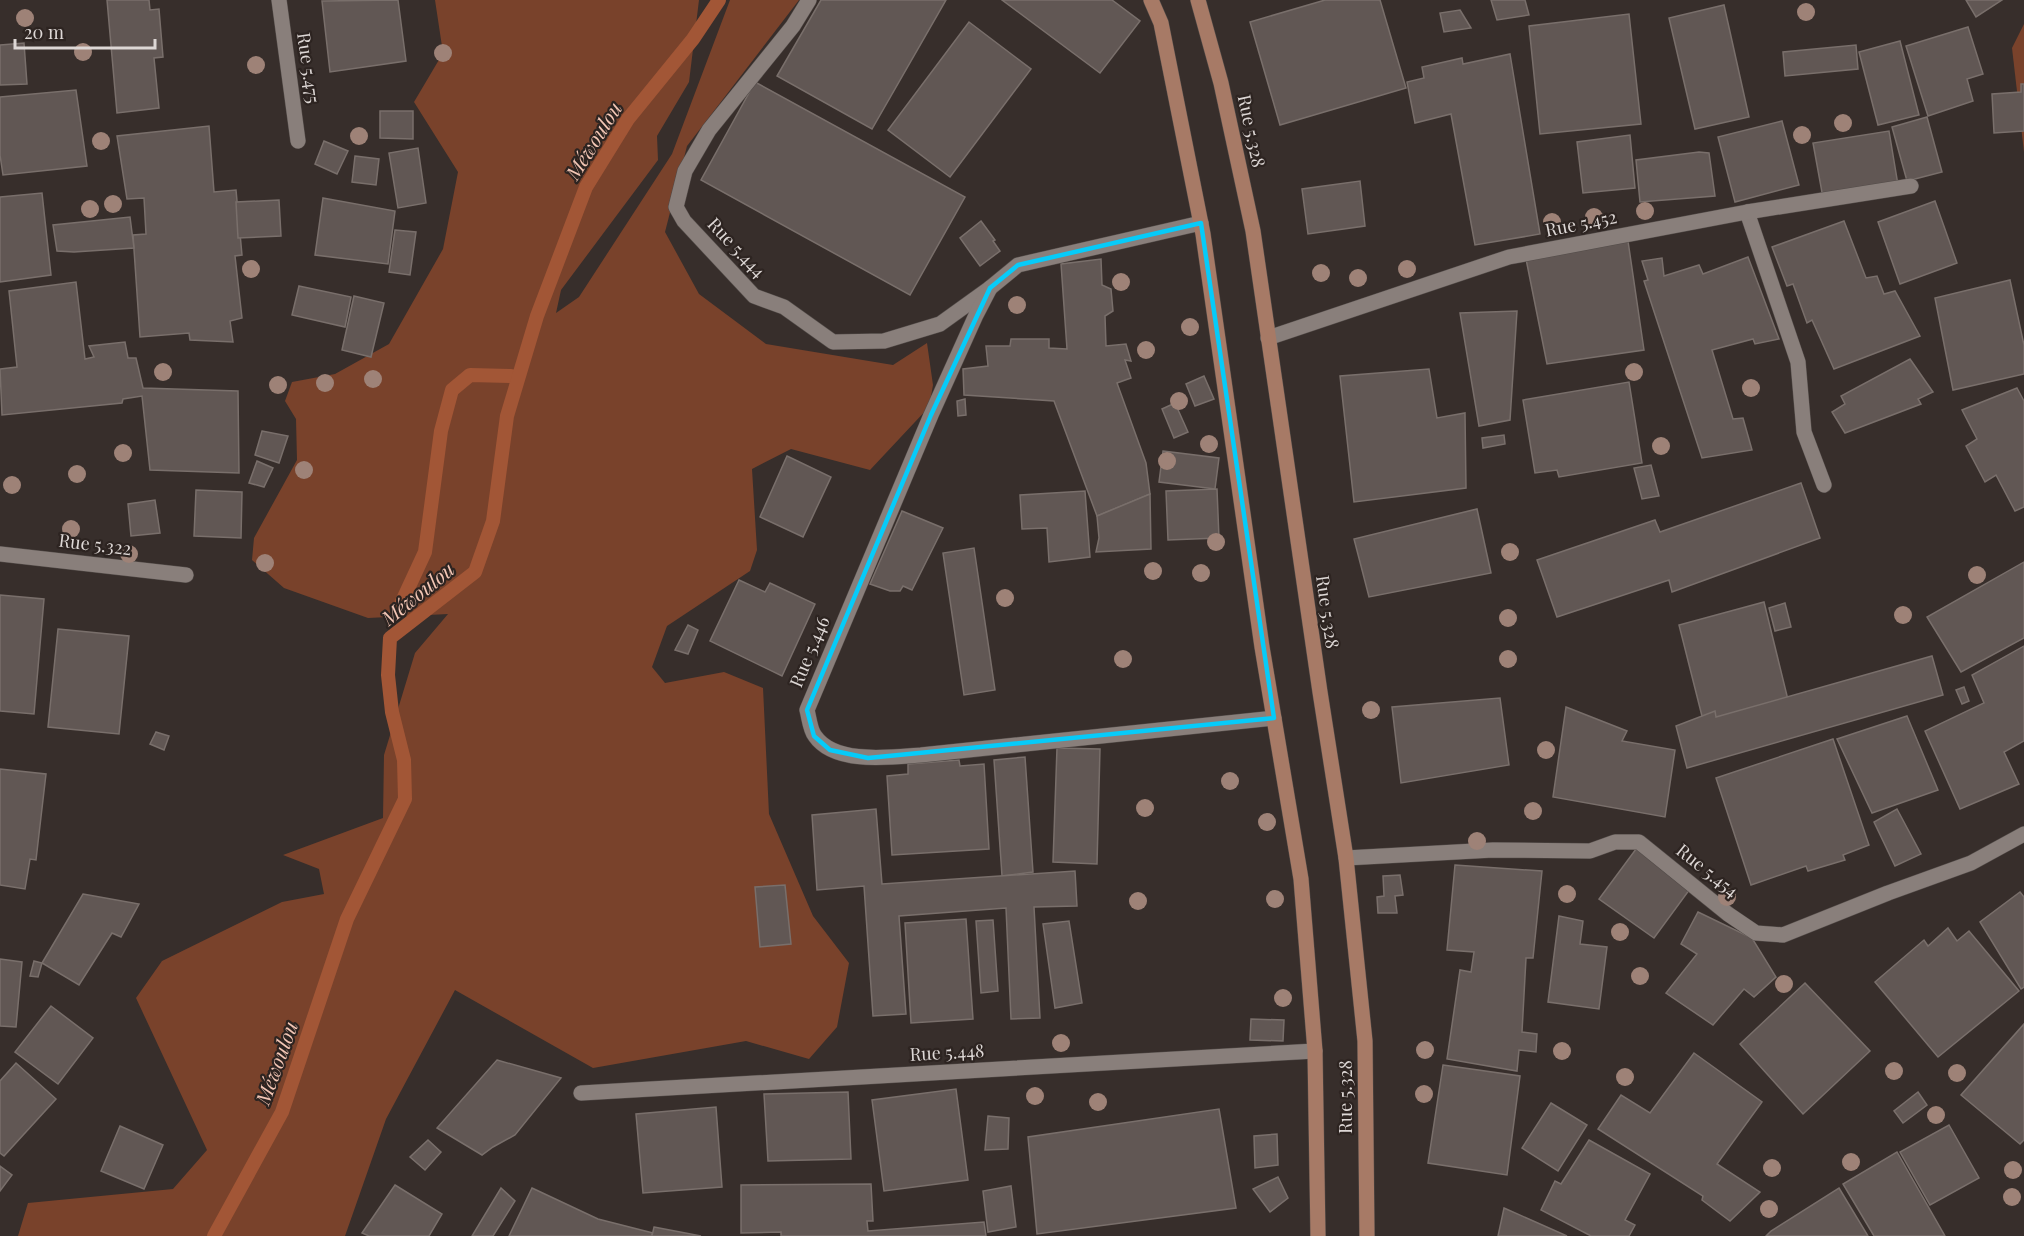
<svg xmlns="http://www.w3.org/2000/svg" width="2024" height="1236" viewBox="0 0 2024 1236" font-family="'Playfair Display',serif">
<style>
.green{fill:#79422b}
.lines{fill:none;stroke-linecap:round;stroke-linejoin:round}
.stream{stroke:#a25636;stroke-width:14}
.building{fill:#615754;stroke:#796f6b;stroke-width:1.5}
.street-casing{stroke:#534c49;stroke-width:16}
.secondary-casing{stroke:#534c49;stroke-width:16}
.street{stroke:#897f7b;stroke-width:15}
.secondary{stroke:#a77a66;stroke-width:15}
.tree{fill:#9e8277}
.marked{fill:none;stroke:#06cbf9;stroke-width:4.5;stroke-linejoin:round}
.labels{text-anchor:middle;stroke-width:4.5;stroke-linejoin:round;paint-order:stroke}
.street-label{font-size:18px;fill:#ddd7d5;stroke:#2d2421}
.water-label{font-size:20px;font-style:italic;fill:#f3c6b5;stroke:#2d2421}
</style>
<rect width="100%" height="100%" fill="#372e2b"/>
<g class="green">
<polygon points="435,0 699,0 689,82 657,136 658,160 561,290 556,313 579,297 672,154 730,0 799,0 687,146 665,232 699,294 766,344 893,365 927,343 933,385 929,407 870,470 791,449 752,469 757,550 750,571 667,626 652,667 665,683 724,672 763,688 769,814 813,916 849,963 837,1027 809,1059 746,1041 593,1068 455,990 386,1119 345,1236 18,1236 28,1203 173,1189 207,1150 136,998 162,961 282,902 324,894 319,869 283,855 383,818 384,755 415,653 448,614 368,618 284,588 252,560 254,538 297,460 296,419 285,401 292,382 335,374 389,344 443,249 458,172 414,102 443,53"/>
<polygon points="2024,24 2024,152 2012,48"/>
</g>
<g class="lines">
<g class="stream">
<polyline points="399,608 425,552 441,431 452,390 470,375 511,376"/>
<polyline points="214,1236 282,1112 347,919 405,799 404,760 392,712 388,675 390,638 475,572 493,521 507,416 537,316 586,187 628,119 693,39 719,0"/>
</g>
</g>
<g class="building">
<polygon points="107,0 149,0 150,10 159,9 163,57 154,58 159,108 117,113"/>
<polygon points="398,0 406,61 330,72 322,1"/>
<polygon points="821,0 946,0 872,129 777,76"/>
<polygon points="1002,0 1112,0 1140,21 1100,73"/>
<polygon points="1325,0 1380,0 1406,88 1280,125 1250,22"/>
<polygon points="1491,0 1525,0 1529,15 1497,20"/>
<polygon points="1966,0 2002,0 1976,17"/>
<polygon points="1724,5 1749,117 1695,129 1669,18"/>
<polygon points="1460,10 1471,28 1444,32 1440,13"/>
<polygon points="1629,14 1641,124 1540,134 1529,26"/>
<polygon points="969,22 1031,69 950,177 888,130"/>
<polygon points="1968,27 1983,74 1967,79 1973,101 1928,116 1906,46"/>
<polygon points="1900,41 1919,115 1878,125 1859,52"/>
<polygon points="24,43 27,84 0,85 0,45"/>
<polygon points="1856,45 1858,69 1785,76 1783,52"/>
<polygon points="1510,54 1540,234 1475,245 1451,114 1415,123 1407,82 1424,78 1422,67 1462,58 1463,64"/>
<polygon points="755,82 965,197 910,295 701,180"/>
<polygon points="2021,84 2024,84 2024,131 1994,133 1992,94 2021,92"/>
<polygon points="76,90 87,166 3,175 0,155 0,97"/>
<polygon points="380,111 413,111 413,139 380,138"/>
<polygon points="1927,117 1942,172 1907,181 1892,127"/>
<polygon points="1782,121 1799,185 1735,202 1718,137"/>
<polygon points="209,126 214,192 236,190 242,255 235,256 242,318 230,321 233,342 190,340 189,333 140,337 133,235 146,234 144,198 127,199 117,136"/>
<polygon points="1889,131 1898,185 1823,198 1813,143"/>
<polygon points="1630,135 1635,188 1583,193 1577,142"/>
<polygon points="324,141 348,151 337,174 315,164"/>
<polygon points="418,148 426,203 398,208 389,153"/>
<polygon points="1699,152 1709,153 1715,196 1640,202 1636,160"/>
<polygon points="355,156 379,159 376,185 352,182"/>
<polygon points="1360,181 1365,226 1308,234 1302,189"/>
<polygon points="42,193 51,275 0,282 0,197"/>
<polygon points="323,198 395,211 388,264 315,255"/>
<polygon points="279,200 281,236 238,238 236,202"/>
<polygon points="1935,201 1957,263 1900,284 1878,222"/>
<polygon points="130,217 134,248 74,252 57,251 53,225"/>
<polygon points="981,221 995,240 993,241 1000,251 980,266 960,238"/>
<polygon points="1844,221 1866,278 1877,276 1884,294 1895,291 1920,336 1834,369 1812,320 1807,323 1793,284 1787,286 1772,247"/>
<polygon points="395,230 416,232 410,275 389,272"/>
<polygon points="1628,241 1644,350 1547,364 1526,259"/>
<polygon points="1748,257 1779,339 1755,344 1753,339 1712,350 1733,419 1743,418 1752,450 1702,458 1644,281 1648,280 1642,261 1662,258 1664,276 1699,265 1703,274"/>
<polygon points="1101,259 1102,285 1111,289 1113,311 1105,316 1106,346 1126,344 1131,361 1125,360 1131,378 1117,383 1146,463 1150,494 1097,516 1054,401 964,395 963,369 988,366 986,346 1010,346 1011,339 1049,339 1049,348 1067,349 1061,264"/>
<polygon points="2010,280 2024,345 2024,374 1953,390 1935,298"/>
<polygon points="76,282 85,359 94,357 89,346 125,342 128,358 136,358 143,388 238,391 239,473 150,470 142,396 123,399 122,403 2,415 0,369 17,367 9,291"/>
<polygon points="299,286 351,297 345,327 292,315"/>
<polygon points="354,296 384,303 371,357 342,350"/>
<polygon points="1517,311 1510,420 1479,426 1460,313"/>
<polygon points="1910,359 1933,392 1918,399 1921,404 1845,433 1832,412 1845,404 1841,396"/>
<polygon points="1429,369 1437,418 1465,413 1466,488 1354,502 1340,376"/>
<polygon points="1204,376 1214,399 1195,406 1186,384"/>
<polygon points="1629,382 1642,463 1559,477 1557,470 1535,473 1523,400"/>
<polygon points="2017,388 2024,401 2024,507 2015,511 1996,475 1985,482 1966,446 1977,439 1962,410"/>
<polygon points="965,399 966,415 958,416 957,401"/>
<polygon points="1175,403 1188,432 1174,438 1162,409"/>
<polygon points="262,431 288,436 279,463 255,455"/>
<polygon points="1504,435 1505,444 1483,448 1482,438"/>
<polygon points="1163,451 1219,458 1215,489 1159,482"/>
<polygon points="787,456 831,477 803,537 760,517"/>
<polygon points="257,461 273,468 264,487 249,483"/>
<polygon points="1651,465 1659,496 1642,499 1634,468"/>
<polygon points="1801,483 1820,538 1672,592 1669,580 1557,617 1537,560 1655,520 1660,532"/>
<polygon points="1217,489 1219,538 1168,540 1166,491"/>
<polygon points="196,490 242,492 241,538 194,536"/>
<polygon points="1085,491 1090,557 1049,562 1047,528 1022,529 1020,495"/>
<polygon points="1150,494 1151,549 1096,552 1099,538 1097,516"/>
<polygon points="155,500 160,533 131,536 128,504"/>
<polygon points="1477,509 1491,573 1369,597 1354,539"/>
<polygon points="902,511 943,528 912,590 903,586 900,591 890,591 870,584"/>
<polygon points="974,548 995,690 964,695 943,553"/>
<polygon points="2024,562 2024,638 1961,672 1927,617"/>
<polygon points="739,580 765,592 770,583 815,604 782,676 710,641"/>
<polygon points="0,595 44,599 34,714 0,711"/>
<polygon points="1764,602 1790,708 1705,728 1679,625"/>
<polygon points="1785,603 1791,627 1775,631 1769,608"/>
<polygon points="688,625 698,630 688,654 675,650"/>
<polygon points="58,629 129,636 119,734 48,727"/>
<polygon points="2024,646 2024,741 2004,752 2019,784 1960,809 1925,731 1984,703 1972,675"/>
<polygon points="1932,656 1943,695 1687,768 1676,726 1715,711 1716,717"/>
<polygon points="1964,687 1969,701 1962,704 1956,690"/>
<polygon points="1500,698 1509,765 1401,783 1392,707"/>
<polygon points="1566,707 1627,731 1622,741 1675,750 1665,817 1553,797"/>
<polygon points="1907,716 1938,790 1872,813 1837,739"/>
<polygon points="156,732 169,736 164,750 150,744"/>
<polygon points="1833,739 1869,845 1843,855 1845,860 1808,871 1806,866 1751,885 1716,778"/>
<polygon points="1057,748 1100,749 1097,864 1053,862"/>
<polygon points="1025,757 1033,872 1002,876 994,760"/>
<polygon points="959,760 960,766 984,764 989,849 892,855 887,776 908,774 908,764"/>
<polygon points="0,769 46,774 36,860 30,859 25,889 0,885"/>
<polygon points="876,809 882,884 1075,871 1077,906 1034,907 1040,1018 1011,1019 1006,908 899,916 906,1014 873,1016 864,886 817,890 812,815"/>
<polygon points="1897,809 1921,854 1895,866 1874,822"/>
<polygon points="1636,849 1690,889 1654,938 1599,899"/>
<polygon points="1455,865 1542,871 1533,958 1526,958 1522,1032 1537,1034 1536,1052 1519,1050 1517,1071 1447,1059 1460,970 1471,972 1474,952 1447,950"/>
<polygon points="1400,875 1403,895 1395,896 1397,913 1378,913 1377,897 1384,896 1383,876"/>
<polygon points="785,885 791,944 760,947 755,887"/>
<polygon points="2020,892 2024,897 2024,987 2021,989 1980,922"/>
<polygon points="83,894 139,904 121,937 112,933 79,985 42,963"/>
<polygon points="1698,912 1752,938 1776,977 1754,997 1744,989 1713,1025 1666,993 1697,954 1681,944"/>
<polygon points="1559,916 1583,921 1580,944 1607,947 1599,1009 1548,1002"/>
<polygon points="966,919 973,1019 911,1023 905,923"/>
<polygon points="993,920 998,991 981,993 976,921"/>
<polygon points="1069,921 1082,1003 1055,1008 1043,924"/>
<polygon points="1948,928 1957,941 1969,931 2019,991 1938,1057 1875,982 1924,940 1928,946"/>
<polygon points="0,959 22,962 16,1027 0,1026"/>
<polygon points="34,961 42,963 38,977 30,976"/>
<polygon points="1805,983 1870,1051 1803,1114 1740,1044"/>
<polygon points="51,1006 93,1038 58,1084 15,1052"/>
<polygon points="1251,1019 1284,1020 1283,1041 1250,1040"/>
<polygon points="2024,1024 2024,1140 2020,1144 1961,1095"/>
<polygon points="1694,1053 1762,1102 1717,1164 1760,1192 1730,1221 1702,1200 1703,1196 1598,1129 1621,1095 1650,1113"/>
<polygon points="497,1060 561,1078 515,1135 493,1147 482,1155 437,1128"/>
<polygon points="16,1063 56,1099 4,1156 0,1153 0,1081"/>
<polygon points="1443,1065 1520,1076 1507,1175 1428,1163"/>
<polygon points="956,1089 968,1180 884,1191 872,1100"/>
<polygon points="848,1092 851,1159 768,1161 764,1094"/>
<polygon points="1918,1092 1927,1105 1903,1123 1894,1111"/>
<polygon points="1551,1103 1587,1125 1558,1171 1522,1148"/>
<polygon points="716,1107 722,1187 643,1193 636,1114"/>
<polygon points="1219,1109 1236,1208 1037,1234 1028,1137"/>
<polygon points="988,1116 1009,1118 1008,1149 985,1150"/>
<polygon points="1949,1125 1979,1178 1930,1205 1900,1152"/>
<polygon points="120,1126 163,1145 144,1189 101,1171"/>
<polygon points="1277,1134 1278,1165 1255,1168 1254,1136"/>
<polygon points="428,1140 441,1152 425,1170 410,1157"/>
<polygon points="1589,1140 1650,1174 1625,1220 1635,1225 1629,1236 1591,1236 1541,1210 1555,1181 1561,1184"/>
<polygon points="1897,1152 1945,1236 1874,1236 1843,1184"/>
<polygon points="0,1166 12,1175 0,1191"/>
<polygon points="1278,1177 1288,1198 1270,1212 1253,1189"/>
<polygon points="871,1184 873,1221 867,1221 868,1231 984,1222 986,1236 781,1236 781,1232 741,1233 741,1185"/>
<polygon points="395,1185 442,1214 429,1236 369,1236 362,1233"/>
<polygon points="1011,1186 1016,1227 988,1232 983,1191"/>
<polygon points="501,1188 515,1201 493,1236 472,1236"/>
<polygon points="532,1188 598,1219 653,1233 651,1236 509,1236"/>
<polygon points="1839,1188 1868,1236 1766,1236 1771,1231"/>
<polygon points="1504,1208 1567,1236 1498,1236"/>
<polygon points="654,1227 701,1236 652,1236"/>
</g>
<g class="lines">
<defs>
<g id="street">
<polyline points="279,0 298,141"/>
<polyline points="809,0 793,26 709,130 685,171 676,207 684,221 754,296 784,307 833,342 884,341 940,324 990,288 1018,265 1201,223"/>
<polyline points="1747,212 1798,362 1804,432 1824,485"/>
<path d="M990 288 976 315 931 415 807 710C809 717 810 730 815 736 835 765 891 757 921 755L1274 718"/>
<polyline points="1268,338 1509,257 1747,212 1911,186"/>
<polyline points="0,554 186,575"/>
<polyline points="1346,858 1493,850 1590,851 1615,842 1639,842 1728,914 1756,933 1783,935 1888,893 1971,863 2024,834"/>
<polyline points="581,1093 1315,1051"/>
</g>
<g id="secondary">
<polyline points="1151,0 1161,23 1203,234 1262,647 1301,879 1315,1051 1318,1236"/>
<polyline points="1198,0 1221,83 1253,231 1320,692 1346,858 1365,1041 1367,1236"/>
</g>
</defs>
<use href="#street" class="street-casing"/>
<use href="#secondary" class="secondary-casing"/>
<use href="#street" class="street"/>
<use href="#secondary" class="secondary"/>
</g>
<g class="tree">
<circle cx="1806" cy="12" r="9"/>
<circle cx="25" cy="18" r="9"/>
<circle cx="83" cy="52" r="9"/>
<circle cx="443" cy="53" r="9"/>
<circle cx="256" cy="65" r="9"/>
<circle cx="1843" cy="123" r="9"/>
<circle cx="1802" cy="135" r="9"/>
<circle cx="359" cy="136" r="9"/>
<circle cx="101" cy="141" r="9"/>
<circle cx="113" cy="204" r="9"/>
<circle cx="90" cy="209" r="9"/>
<circle cx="1645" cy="211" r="9"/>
<circle cx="1594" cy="217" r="9"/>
<circle cx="1552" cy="222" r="9"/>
<circle cx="251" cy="269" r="9"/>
<circle cx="1407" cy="269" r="9"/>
<circle cx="1321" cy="273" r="9"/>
<circle cx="1358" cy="278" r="9"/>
<circle cx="1121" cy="282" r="9"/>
<circle cx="1017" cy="305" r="9"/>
<circle cx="1190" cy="327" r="9"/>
<circle cx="1146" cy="350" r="9"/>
<circle cx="163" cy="372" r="9"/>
<circle cx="1634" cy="372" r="9"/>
<circle cx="373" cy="379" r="9"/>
<circle cx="325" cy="383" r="9"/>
<circle cx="278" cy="385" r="9"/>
<circle cx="1751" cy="388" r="9"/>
<circle cx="1179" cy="401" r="9"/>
<circle cx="1209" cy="444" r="9"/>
<circle cx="1661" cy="446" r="9"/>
<circle cx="123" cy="453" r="9"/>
<circle cx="1167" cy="461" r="9"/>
<circle cx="304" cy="470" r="9"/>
<circle cx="77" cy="474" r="9"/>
<circle cx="12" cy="485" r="9"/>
<circle cx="71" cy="529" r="9"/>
<circle cx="1216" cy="542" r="9"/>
<circle cx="1510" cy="552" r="9"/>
<circle cx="129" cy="554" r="9"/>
<circle cx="265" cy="563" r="9"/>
<circle cx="1153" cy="571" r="9"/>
<circle cx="1201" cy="573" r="9"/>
<circle cx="1977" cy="575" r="9"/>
<circle cx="1005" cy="598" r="9"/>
<circle cx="1903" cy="615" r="9"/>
<circle cx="1508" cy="618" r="9"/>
<circle cx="1123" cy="659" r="9"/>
<circle cx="1508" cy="659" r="9"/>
<circle cx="1371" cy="710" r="9"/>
<circle cx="1546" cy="750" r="9"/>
<circle cx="1230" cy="781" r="9"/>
<circle cx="1145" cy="808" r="9"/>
<circle cx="1533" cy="811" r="9"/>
<circle cx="1267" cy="822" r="9"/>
<circle cx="1477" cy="841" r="9"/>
<circle cx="1567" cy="894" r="9"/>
<circle cx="1727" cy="897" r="9"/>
<circle cx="1275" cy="899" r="9"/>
<circle cx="1138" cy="901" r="9"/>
<circle cx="1620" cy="932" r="9"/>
<circle cx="1640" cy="976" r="9"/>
<circle cx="1784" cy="984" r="9"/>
<circle cx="1283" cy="998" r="9"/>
<circle cx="1061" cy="1043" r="9"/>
<circle cx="1425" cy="1050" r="9"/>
<circle cx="1562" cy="1051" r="9"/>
<circle cx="1894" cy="1071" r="9"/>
<circle cx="1957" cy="1073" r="9"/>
<circle cx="1625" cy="1077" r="9"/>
<circle cx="1424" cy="1094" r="9"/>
<circle cx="1035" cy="1096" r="9"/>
<circle cx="1098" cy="1102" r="9"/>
<circle cx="1936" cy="1115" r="9"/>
<circle cx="1851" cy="1162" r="9"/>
<circle cx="1772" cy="1168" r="9"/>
<circle cx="2013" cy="1170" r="9"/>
<circle cx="2012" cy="1197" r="9"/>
<circle cx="1769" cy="1209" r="9"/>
</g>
<path class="marked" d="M1201 223 1274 718 868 758 830 750 814 736 807 710 931 415 990 288 1018 265Z"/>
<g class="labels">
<g class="street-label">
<text transform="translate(308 68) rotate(82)" y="6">Rue 5.475</text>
<text transform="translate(1251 131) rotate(78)" y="6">Rue 5.328</text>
<text transform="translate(1581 224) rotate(-11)" y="6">Rue 5.452</text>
<text transform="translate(736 248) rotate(47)" y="6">Rue 5.444</text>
<text transform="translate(95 545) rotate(7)" y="6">Rue 5.322</text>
<text transform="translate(1327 612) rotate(82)" y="6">Rue 5.328</text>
<text transform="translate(810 652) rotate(-67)" y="6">Rue 5.446</text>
<text transform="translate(1707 871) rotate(39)" y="6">Rue 5.454</text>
<text transform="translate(947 1053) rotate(-3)" y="6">Rue 5.448</text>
<text transform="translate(1346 1097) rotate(-90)" y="6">Rue 5.328</text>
</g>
<g class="water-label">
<text transform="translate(594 141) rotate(-58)" y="7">Méwoulou</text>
<text transform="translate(418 594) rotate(-39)" y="7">Méwoulou</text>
<text transform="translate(277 1063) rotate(-70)" y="7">Méwoulou</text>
</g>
</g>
<path d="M15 39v9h140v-9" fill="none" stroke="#ddd7d5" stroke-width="3"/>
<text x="24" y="39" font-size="18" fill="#ddd7d5" stroke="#2d2421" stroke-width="4.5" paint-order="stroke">20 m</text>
</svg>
